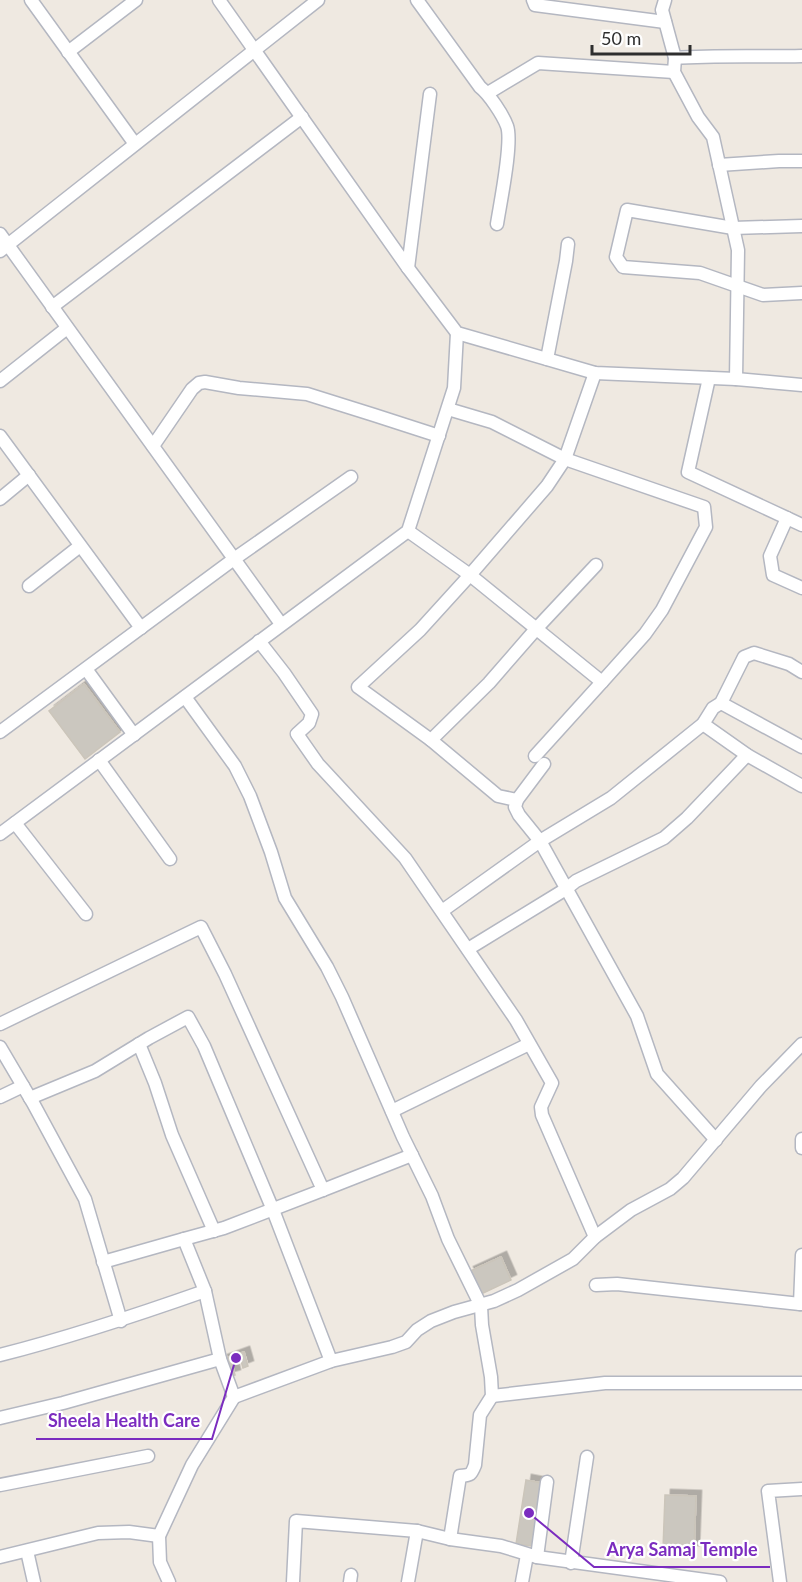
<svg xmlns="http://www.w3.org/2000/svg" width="802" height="1582" viewBox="0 0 802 1582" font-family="Lato,sans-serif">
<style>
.building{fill:#cbc7bf;stroke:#cbc5ba;stroke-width:1.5;filter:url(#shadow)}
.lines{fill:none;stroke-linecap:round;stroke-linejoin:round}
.minor-casing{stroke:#b4b7c1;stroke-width:15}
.minor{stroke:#fff;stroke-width:12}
.leader{fill:none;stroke:#7b2cbf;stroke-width:2}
.callout-dot{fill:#7b2cbf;stroke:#fff;stroke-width:2}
.callout-label{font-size:18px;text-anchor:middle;font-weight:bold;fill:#7b2cbf;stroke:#fff;stroke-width:4.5;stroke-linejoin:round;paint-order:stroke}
</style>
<defs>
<filter id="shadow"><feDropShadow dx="5.5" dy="-5.5" stdDeviation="0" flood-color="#0004"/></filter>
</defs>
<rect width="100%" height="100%" fill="#efe9e1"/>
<g class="building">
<polygon points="84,684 120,732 85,759 49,711"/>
<polygon points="501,1257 511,1280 479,1295 468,1272"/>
<polygon points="244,1352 248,1366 243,1368 241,1361 232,1364 235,1375 228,1377 222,1360"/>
<polygon points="526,1480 542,1483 532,1546 516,1544"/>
<polygon points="665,1495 696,1496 694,1551 663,1549"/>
</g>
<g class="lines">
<defs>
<g id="minor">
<polyline points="31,0 135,144"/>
<polyline points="219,0 408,268 457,333 595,373 736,379 802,385"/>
<path d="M417 0 480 87C489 94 503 115 507 126 513 142 500 204 497 224"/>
<polyline points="533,0 535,5 665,22"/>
<polyline points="665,0 662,10 675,58 674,72 698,117 713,137 738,250 736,379"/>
<polyline points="68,52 136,0"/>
<path d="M675 58C717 55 760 57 802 56"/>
<polyline points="488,93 538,63 674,72"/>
<polyline points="719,165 779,161 802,161"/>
<polyline points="802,226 733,228 627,210 616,257 623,267 700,273 763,295 802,293"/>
<polyline points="0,234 281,624"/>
<polyline points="0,251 318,0"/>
<polyline points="408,268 430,94"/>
<polyline points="52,307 302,117"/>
<polyline points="547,359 566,261 568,244"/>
<polyline points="595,373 565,459 547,486 470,575 420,630 358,687 431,740 489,683 536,629 596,565"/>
<polyline points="709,378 688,472 802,525"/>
<polyline points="0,381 67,328"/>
<polyline points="0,436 141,628"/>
<polyline points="153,446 192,389 199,383 205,382 239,388 307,394 374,415 439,436"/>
<polyline points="0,499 29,475"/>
<polyline points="787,518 770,556 773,575 802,588"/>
<polyline points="408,531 470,575 602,682 645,634 662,610 706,527 704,507 565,459 492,422 448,409"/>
<polyline points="29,586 80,546"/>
<polyline points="259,641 284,673 312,714 309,723 297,734 318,764 405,858 516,1020 552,1083 541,1107 542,1115 595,1237"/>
<polyline points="86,669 134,735"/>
<path d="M185 697 235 766 250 796 271 852 285 898 327 967 342 997 403 1137 432 1196 448 1239 481 1306 482 1325 491 1377 492 1396 480 1415 475 1465C471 1475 471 1475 460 1476L450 1539"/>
<polyline points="721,703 802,747"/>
<polyline points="703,724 747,755 802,786"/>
<polyline points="0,732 234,559 351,477"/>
<polyline points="431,740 498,796 517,800"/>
<polyline points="535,756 602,682"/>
<polyline points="99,760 170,859"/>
<polyline points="544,764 517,800 515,807 519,815 540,841 637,1016 657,1074 716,1140"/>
<polyline points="15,823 86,914"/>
<polyline points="0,834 408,531 454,388 457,333"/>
<polyline points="442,911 540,841 611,798 703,724 713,708 721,703 744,657 754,653 789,664 802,672"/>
<polyline points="468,949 566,889 576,881 664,838 687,818 747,755"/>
<polyline points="0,1024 201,927 225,974 323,1190 224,1228 184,1239"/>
<polyline points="139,1044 155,1083 172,1135 214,1231"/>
<polyline points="0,1047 33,1103 85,1199 121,1321"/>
<polyline points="0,1097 23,1086"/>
<polyline points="30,1098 95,1071 149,1038 188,1017 204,1046 273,1210 331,1361"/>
<polyline points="392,1111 529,1044"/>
<polyline points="802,1139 802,1148"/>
<polyline points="323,1190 412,1155"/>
<polyline points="802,1255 800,1304 802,1304"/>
<polyline points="103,1262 184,1239 205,1291 220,1359 234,1397 192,1465 159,1536 160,1562 169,1582"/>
<polyline points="596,1285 617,1284 800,1304"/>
<path d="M0 1355C71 1337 137 1315 205 1291"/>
<polyline points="492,1396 605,1383 802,1383"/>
<polyline points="234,1397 331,1361 392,1347 406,1342 417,1330 431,1321 454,1312 494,1301 518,1290 573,1259 595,1237 631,1210 670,1189 683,1178 761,1086 802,1044"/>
<polyline points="0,1418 63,1403 220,1359"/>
<polyline points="0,1485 148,1456"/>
<polyline points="27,1551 34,1582"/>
<polyline points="0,1557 98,1533 129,1532 159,1536"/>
<polyline points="537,1557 547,1482"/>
<polyline points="571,1563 587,1457"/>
<polyline points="293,1582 296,1521 417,1531 450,1539 501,1546 537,1557 720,1582"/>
<polyline points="350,1582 351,1575"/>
<polyline points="408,1582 417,1531"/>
<polyline points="522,1582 527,1555"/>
<polyline points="780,1582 768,1491 802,1489"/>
</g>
</defs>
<use href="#minor" class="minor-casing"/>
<use href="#minor" class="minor"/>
</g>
<path class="leader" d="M236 1358L212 1439H36M529 1513L594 1567H770"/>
<g class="callout-dot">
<circle cx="236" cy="1358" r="6"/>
<circle cx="529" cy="1513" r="6"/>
</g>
<g class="callout-label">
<text x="124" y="1427">Sheela Health Care</text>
<text x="682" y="1556">Arya Samaj Temple</text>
</g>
<path d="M592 45v9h98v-9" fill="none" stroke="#2e2e2e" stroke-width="3"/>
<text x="601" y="45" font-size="18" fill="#2e2e2e" stroke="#ffffff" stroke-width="4.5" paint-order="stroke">50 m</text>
</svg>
